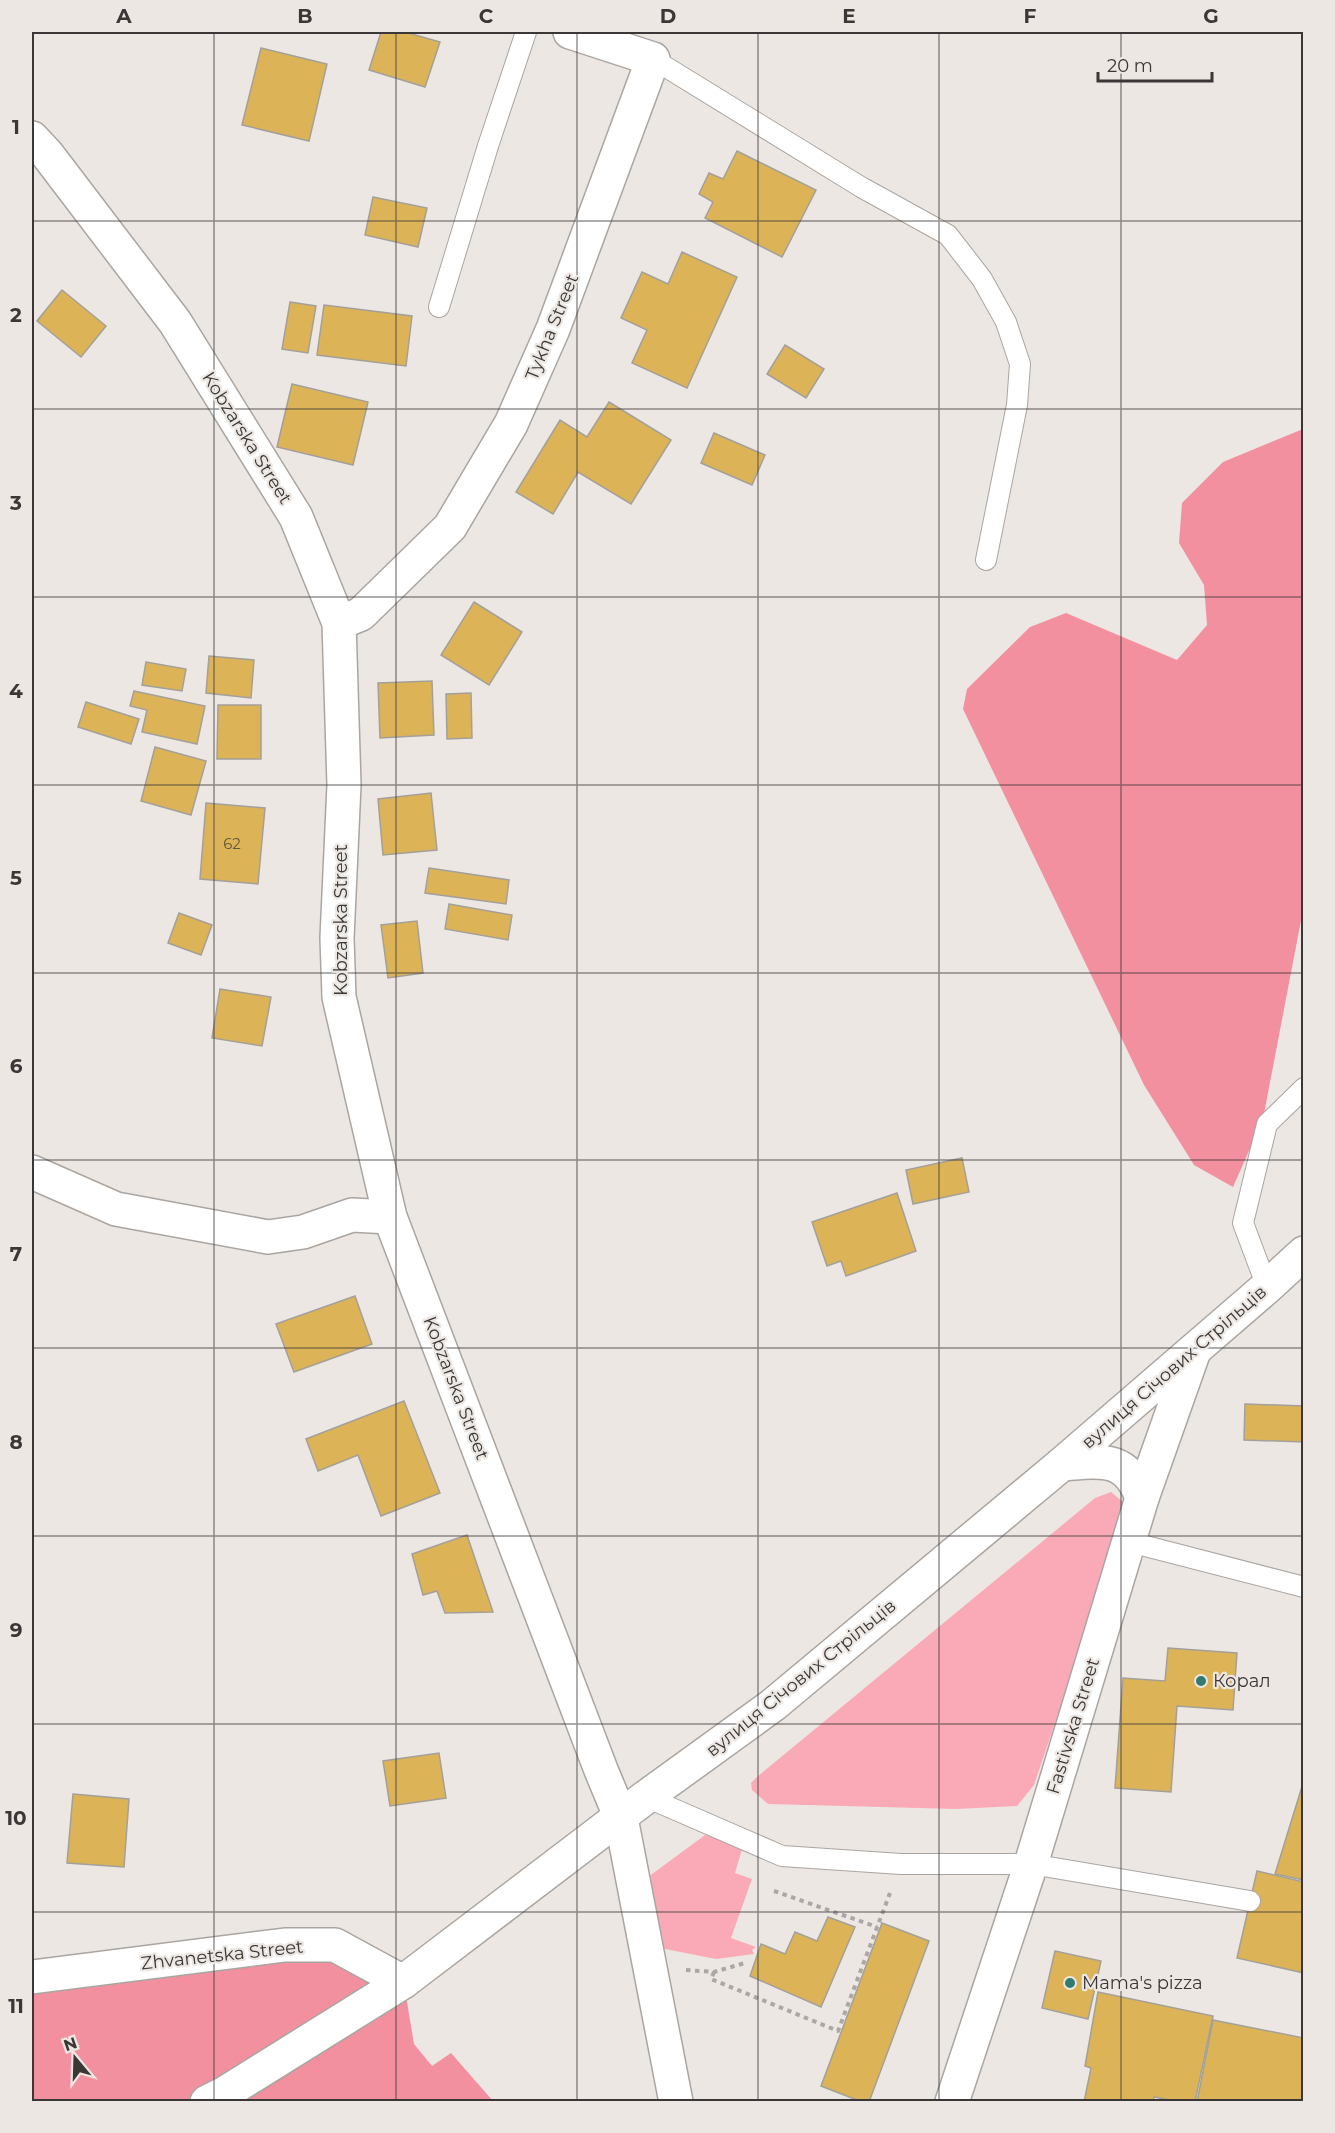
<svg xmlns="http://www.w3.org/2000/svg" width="1335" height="2133" viewBox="0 0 1335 2133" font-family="Montserrat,sans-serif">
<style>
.green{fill:#faaab6}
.forest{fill:#f390a0}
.building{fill:#dcb357;stroke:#a3a09a;stroke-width:1.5}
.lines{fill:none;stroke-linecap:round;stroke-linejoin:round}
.lane-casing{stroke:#aba5a1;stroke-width:22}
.street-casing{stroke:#aba5a1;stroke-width:36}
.secondary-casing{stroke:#aba5a1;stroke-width:36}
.primary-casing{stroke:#aba5a1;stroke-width:36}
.path{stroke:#aca7a4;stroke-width:4;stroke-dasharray:4.5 4.5;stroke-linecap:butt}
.lane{stroke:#fff;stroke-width:20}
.street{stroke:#fff;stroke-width:33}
.secondary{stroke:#fff;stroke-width:33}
.primary{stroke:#fff;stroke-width:33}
.grid{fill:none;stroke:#3a3736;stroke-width:1.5;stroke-opacity:0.55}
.poi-dot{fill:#337a72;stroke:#ede7e3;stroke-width:2}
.labels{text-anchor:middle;stroke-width:4.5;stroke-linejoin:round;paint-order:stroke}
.number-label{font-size:15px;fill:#62563e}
.street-label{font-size:18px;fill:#3a3736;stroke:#ede7e3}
.poi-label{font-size:18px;fill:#3a3736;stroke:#ede7e3;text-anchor:start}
.neatline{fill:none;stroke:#3a3736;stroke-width:2}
.grid-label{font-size:20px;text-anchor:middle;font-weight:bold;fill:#3a3736}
</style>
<rect width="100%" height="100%" fill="#ede7e3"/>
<g class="green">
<polygon points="1111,1492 1123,1502 1121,1520 1103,1581 1034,1785 1017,1806 956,1809 768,1804 752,1790 751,1783 757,1777 1095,1498"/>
<polygon points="705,1835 743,1846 735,1873 752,1879 731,1938 756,1947 752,1950 754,1954 716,1959 655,1947 644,1880"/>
</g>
<g class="forest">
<polygon points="1303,429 1303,910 1263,1119 1233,1187 1194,1165 1144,1085 963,709 967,689 1030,627 1066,613 1177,660 1207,625 1204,585 1179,543 1182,503 1223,462"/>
<polygon points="287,1948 404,1984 414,2044 432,2066 451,2053 493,2101 32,2101 32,1979"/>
</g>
<g class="building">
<polygon points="381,32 405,32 440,42 425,87 369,70"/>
<polygon points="261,48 327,64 309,141 242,125"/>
<polygon points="737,151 816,190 782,257 705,218 713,202 699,194 709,173 723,179"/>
<polygon points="373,197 427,208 418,247 365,235"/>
<polygon points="682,252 737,277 687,388 632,363 647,330 621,318 642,272 668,284"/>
<polygon points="62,290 106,326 81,357 37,321"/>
<polygon points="290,302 316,306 308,353 282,349"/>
<polygon points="324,305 412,316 406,366 317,355"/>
<polygon points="785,345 824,369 806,398 767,374"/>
<polygon points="292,384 368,402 353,465 277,447"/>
<polygon points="609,402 671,440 631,504 578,472 553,514 516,492 560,420 587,437"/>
<polygon points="714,433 765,455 752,485 701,463"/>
<polygon points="474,602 522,632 489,685 441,655"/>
<polygon points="209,656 254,660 251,698 206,693"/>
<polygon points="146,662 186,669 182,691 142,685"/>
<polygon points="432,681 434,735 380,738 378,683"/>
<polygon points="134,691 205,706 197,744 142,732 147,710 130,706"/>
<polygon points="471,693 472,738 447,739 446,694"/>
<polygon points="86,702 139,719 131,744 78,727"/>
<polygon points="218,705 261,705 261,759 217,759"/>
<polygon points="155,747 206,761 191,815 141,801"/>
<polygon points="431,793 437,850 383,855 378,799"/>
<polygon points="206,803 265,808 258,884 200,879"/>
<polygon points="429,868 509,880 506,904 425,893"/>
<polygon points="449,904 512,915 508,940 445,929"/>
<polygon points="179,913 212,925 201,955 168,943"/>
<polygon points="417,921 423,973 388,978 381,925"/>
<polygon points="220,989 271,997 262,1046 212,1038"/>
<polygon points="962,1158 969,1192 913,1204 906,1170"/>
<polygon points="897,1193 916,1251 846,1276 841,1261 827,1266 812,1222"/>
<polygon points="355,1296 372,1344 294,1372 276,1324"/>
<polygon points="404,1401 440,1493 381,1516 358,1455 318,1471 306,1439"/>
<polygon points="1245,1404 1304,1406 1304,1442 1244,1440"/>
<polygon points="467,1535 493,1612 445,1613 437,1591 423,1595 412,1554"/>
<polygon points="1168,1648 1237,1653 1233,1710 1177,1706 1171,1792 1115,1788 1123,1678 1165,1681"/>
<polygon points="439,1753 446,1798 390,1806 383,1761"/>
<polygon points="1304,1780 1304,1880 1275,1874"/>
<polygon points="73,1794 129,1799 124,1867 67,1863"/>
<polygon points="1257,1871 1304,1882 1304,1973 1237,1958"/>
<polygon points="828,1917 855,1927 821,2007 750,1976 761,1944 785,1954 795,1932 817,1941"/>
<polygon points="882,1923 929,1941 869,2102 862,2102 821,2086"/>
<polygon points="1055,1951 1101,1961 1088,2019 1042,2008"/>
<polygon points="1098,1992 1213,2016 1195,2102 1179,2102 1154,2097 1153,2102 1084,2102 1091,2068 1085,2066"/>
<polygon points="1213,2020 1304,2038 1304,2102 1197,2102"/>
</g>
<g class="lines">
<defs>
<g id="lane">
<polyline points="653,59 861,187 948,235 982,279 1006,322 1020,364 1017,405 986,560"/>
<polyline points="439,307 488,146 526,32"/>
<polyline points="1267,1287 1243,1223 1267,1124 1304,1088"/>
<polyline points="1130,1542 1304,1587"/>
<polyline points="646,1797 782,1856 901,1864 1031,1864 1250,1901"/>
</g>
<g id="street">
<polyline points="32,138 47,154 175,322 296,517 339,623 344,785 337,938 339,997 390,1217 601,1770 621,1818"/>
<polyline points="339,623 361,614 450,527 511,424 553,329 653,59 570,32"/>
<polyline points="32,1172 116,1209 268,1237 303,1232 352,1215 390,1217"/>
<polyline points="32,1977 285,1945 335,1945 403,1982"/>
</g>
<g id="secondary">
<path d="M1062 1464C1100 1461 1127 1455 1142 1498"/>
<polyline points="621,1818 676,2102"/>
<polyline points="952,2102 1031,1864 1142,1498 1194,1351"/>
</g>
<polyline id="primary" points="207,2102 225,2093 403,1982 646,1797 773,1705 1062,1464 1267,1287 1304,1253"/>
</defs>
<use href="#lane" class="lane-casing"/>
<use href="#street" class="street-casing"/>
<use href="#secondary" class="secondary-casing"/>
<use href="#primary" class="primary-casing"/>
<g class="path">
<polyline points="774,1891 877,1927"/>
<polyline points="686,1970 714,1972 745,1963"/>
<polyline points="714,1972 711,1979 838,2031 890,1893"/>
</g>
<use href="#lane" class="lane"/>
<use href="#street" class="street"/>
<use href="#secondary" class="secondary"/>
<use href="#primary" class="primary"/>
</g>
<path class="grid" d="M214 32V2102M396 32V2102M577 32V2102M758 32V2102M939 32V2102M1121 32V2102M32 221H1304M32 409H1304M32 597H1304M32 785H1304M32 973H1304M32 1160H1304M32 1348H1304M32 1536H1304M32 1724H1304M32 1912H1304"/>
<g class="poi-dot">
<circle cx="1201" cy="1681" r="6"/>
<circle cx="1070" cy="1983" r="6"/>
</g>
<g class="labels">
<g class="number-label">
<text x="232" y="849">62</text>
</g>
<g class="street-label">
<text transform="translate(552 327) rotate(-68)" y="6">Tykha Street</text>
<text transform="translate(247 438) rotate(58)" y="6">Kobzarska Street</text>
<text transform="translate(341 920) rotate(-90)" y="6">Kobzarska Street</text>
<text transform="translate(1174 1367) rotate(-41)" y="6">вулиця Січових Стрільців</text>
<text transform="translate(456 1388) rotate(69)" y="6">Kobzarska Street</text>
<text transform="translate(801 1678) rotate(-39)" y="6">вулиця Січових Стрільців</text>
<text transform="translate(1073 1726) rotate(-73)" y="6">Fastivska Street</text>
<text transform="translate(222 1955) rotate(-6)" y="6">Zhvanetska Street</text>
</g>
<g class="poi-label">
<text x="1213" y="1687">Корал</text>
<text x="1082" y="1989">Mama's pizza</text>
</g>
</g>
<rect width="1335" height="2133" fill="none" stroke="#ede7e3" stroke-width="66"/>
<g transform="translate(75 2058) rotate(341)" stroke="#ede7e3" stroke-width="4.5" paint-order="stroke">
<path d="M0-4.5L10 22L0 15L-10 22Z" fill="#3a3736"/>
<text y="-9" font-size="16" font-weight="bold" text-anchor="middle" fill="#3a3736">N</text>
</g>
<path d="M1098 72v9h114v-9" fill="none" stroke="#3a3736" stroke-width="3"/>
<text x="1107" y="72" font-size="18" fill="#3a3736" stroke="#ede7e3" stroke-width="4.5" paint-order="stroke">20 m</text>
<rect x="33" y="33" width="1269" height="2067" class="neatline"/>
<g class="grid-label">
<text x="124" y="23">A</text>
<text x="305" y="23">B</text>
<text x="486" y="23">C</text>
<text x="668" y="23">D</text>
<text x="849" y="23">E</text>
<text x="1030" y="23">F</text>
<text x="1211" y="23">G</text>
<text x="16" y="134">1</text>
<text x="16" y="322">2</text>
<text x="16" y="510">3</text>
<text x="16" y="698">4</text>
<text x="16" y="885">5</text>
<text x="16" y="1073">6</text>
<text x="16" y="1261">7</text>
<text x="16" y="1449">8</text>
<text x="16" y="1637">9</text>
<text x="16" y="1825">10</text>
<text x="16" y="2013">11</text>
</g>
</svg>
